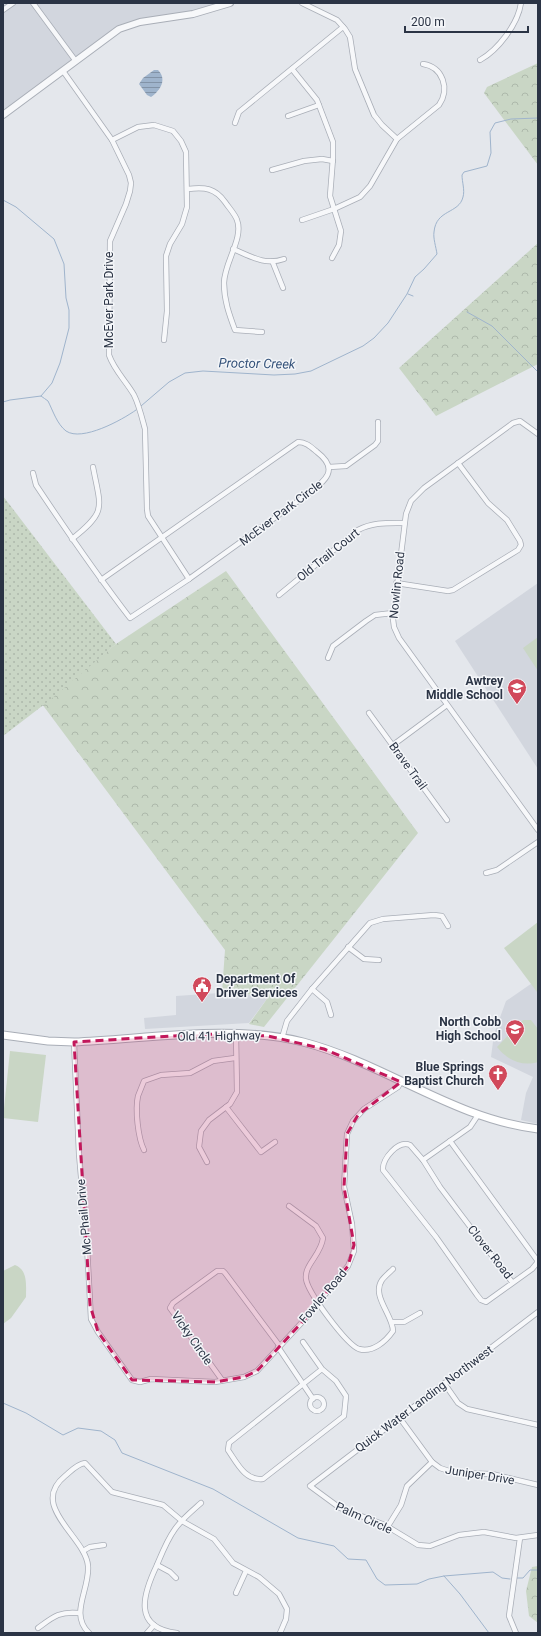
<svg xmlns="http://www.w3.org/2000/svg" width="541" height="1636" viewBox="0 0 541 1636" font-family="Roboto,sans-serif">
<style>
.built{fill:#d2d6de}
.green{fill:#c9d6c5}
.forest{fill:url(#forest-crowns)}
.park{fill:url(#park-dots)}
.water{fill:url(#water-rules)}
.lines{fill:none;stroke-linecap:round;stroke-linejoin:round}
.stream{stroke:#9fb4cc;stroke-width:1}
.minor-casing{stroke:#a9aeb7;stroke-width:6}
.tertiary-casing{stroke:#a9aeb7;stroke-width:8}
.secondary-casing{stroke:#a9aeb7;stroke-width:9}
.minor{stroke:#f7f8fa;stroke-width:4.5}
.tertiary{stroke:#f7f8fa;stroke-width:6}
.secondary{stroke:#fff;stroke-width:7}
.marked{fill:#c2185b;fill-opacity:0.2;stroke:#c2185b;stroke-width:3;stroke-dasharray:8 5;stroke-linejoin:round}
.labels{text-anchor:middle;stroke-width:3;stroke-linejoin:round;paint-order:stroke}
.street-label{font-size:12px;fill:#2b3445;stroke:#f4f6f9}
.poi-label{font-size:12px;font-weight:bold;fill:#2b3445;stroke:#f4f6f9;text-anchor:end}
.water-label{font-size:13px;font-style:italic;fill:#34527a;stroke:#f4f6f9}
</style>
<defs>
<pattern id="forest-crowns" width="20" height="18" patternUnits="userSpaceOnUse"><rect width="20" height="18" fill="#c9d6c5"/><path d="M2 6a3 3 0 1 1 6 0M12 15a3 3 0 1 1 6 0" fill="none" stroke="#adb8ab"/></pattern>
<pattern id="park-dots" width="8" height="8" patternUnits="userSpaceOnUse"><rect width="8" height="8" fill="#c9d6c5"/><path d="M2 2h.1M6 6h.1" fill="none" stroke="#adb8ab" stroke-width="1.8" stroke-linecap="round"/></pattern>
<pattern id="water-rules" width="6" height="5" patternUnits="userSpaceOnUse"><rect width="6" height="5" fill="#9fb4cc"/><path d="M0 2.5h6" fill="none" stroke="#8293a7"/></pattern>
</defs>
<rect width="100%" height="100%" fill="#e4e7ec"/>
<g class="built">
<polygon points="3,3 238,3 212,10 129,26 3,112"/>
<polygon points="538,583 538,769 455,641"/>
<polygon points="538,979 538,1124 521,1120 526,1093 533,1077 491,1057 494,1034 506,1001"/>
<polygon points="220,993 269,996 249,1023 145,1029 144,1018 176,1015 176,996"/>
</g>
<g class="green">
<polygon points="538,637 538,671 523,648"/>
<polygon points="538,922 538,991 537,992 504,948"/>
<path d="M523 1020H531L538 1029V1062C522 1067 507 1060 497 1047Z"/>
<polygon points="10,1051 46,1055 38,1122 3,1118"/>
<path d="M15 1265C28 1270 26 1285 26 1297L11 1318 3 1324V1271Z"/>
</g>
<g class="forest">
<polygon points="538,63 538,165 484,93 487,87"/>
<polygon points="538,243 538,364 436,416 399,368"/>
<polygon points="226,571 418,833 264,1027 249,1024 269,996 222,992 225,950 42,704 116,644"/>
<polygon points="538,1566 538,1623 529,1616 526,1591 532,1567"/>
</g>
<polygon class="park" points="3,496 116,644 50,700 3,736"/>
<path class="water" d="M154 70H158C167 79 161 90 151 97L147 95 139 84 143 78Z"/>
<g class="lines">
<g class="stream">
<polyline points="3,200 16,207 54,239 64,264 66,298 69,310 69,328 60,363 52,383 41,396"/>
<polyline points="408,294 413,296"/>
<polyline points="467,312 492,326 538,372"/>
<path d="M3 402 10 400 41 396C43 398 46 399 48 401 53 411 57 424 66 431 82 442 122 420 136 410"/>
<path d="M141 406 169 382 185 373 203 371 274 375 295 374 311 371 363 346 374 338 388 323 407 294 415 277 424 269 437 254C436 247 433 238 434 232 436 209 459 214 463 197 465 190 462 182 462 175L464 172 487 166 491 153 490 132 495 123 511 119 538 118"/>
<polyline points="3,1403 26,1413 63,1435 78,1428 101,1431 115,1440 122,1453 213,1489 298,1538 334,1546 348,1559 366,1560 377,1579 385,1585 417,1584 429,1579 444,1576 493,1572 502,1578 510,1579"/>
<polyline points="444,1576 460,1594 489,1633"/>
<polyline points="517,1578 523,1578 530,1570 538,1570"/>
</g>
<defs>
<g id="minor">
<polyline points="33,3 75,60"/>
<polyline points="302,3 337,20 345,29 350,37 355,69 374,115 382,125 397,139"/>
<polyline points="3,10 13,3"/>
<path d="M480 60C498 50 518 24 521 3"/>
<polyline points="292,69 317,100 333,142 333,158 330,196 341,231 339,245 332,258"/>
<path d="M63 71 112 140 129 175 131 183 130 191 126 204 110 241 109 355C114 370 126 381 134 395 139 405 142 418 145 429L147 509 148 516 189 579"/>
<polyline points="288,116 319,105"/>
<polyline points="235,123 239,112 343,27"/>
<polyline points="112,140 138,127 154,125 173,131 181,141 186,152 187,207 182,224 170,244 166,256 167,311 164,340"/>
<polyline points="272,170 304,161 322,159 333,161"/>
<path d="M188 189C205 187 215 188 225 202 229 208 235 214 237 220 244 238 224 263 224 283 224 300 229 314 235 330L262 332"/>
<path d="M302 220 334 209 360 197 370 186 397 139 439 105C450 89 443 67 423 64"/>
<path d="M233 249C250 256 265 266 284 259"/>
<polyline points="273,263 283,288"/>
<polyline points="538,434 520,421 513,423 424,488 411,501 406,514 393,619 394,627 399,638 538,830"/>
<polyline points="329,467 346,466 375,445 378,441 378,422"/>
<path d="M33 473 36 485C66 530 97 575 130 618L189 579 305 496C322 483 342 471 317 452 311 447 306 442 298 442L101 580"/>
<path d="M72 539C107 511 101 509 93 467"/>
<polyline points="396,583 448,591 453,590 518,550 521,545 520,541 507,520 488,503 458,463"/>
<path d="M279 595 358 530C373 522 388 523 404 523"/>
<polyline points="328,658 333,646 366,621 375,615 393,613"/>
<polyline points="369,713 447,820"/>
<polyline points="393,745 447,705"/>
<polyline points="486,873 497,870 538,842"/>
<polyline points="348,947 364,959 379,960"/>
<polyline points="312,989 327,1002 331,1015"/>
<polyline points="282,1038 287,1021 312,989 370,923 383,919 434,915 442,916 448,926"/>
<polyline points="74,1042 79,1154 87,1246 91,1319 98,1332 132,1380 140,1382 151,1379 215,1382 244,1377 257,1371 305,1319 348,1266 354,1251 352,1224 344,1187 347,1134 353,1121 364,1109 398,1087 401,1082"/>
<polyline points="226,1107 261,1152 275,1142"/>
<path d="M450 1141 537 1260V1263L532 1269 486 1302 481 1300 477 1295 436 1237 383 1170C382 1159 398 1140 410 1145L423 1160 440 1187 512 1282"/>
<path d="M144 1150C138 1138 135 1110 138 1096 140 1091 142 1086 144 1081L161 1075 190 1073 213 1061 235 1058"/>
<polyline points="423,1160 470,1127 478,1115"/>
<polyline points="207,1162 199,1147 201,1131 209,1120 230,1104 237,1092 236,1033"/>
<path d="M289 1206 316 1226 323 1238C321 1255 304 1265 306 1279 308 1293 347 1345 359 1349 373 1353 386 1341 393 1331 393 1315 371 1296 382 1280 385 1276 390 1272 393 1269"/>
<polyline points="538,1312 310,1486 340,1508 385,1525 418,1545 430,1546 459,1535 484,1532 516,1538 538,1535"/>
<polyline points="392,1322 404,1322 420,1313"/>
<path d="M303 1342 322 1369 336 1381 346 1396 344 1416 263 1479C245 1481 237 1463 228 1450L229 1443 322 1369"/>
<polyline points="278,1347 313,1399"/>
<polyline points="222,1380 170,1308 173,1303 217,1271 223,1271 225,1273 279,1345"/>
<polyline points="444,1383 458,1403 467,1409 538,1425"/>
<circle cx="317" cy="1404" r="7"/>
<polyline points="399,1417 432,1462 440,1468 455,1473 492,1474 538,1485"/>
<polyline points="388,1526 401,1505 407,1486 432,1462"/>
<polyline points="83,1551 90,1547 104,1545"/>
<polyline points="157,1565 170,1572 176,1578"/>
<polyline points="236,1593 246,1571"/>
<path d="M38 1628C53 1617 59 1611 79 1613"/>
<path d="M89 1633C69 1614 90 1589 88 1566 86 1537 28 1506 65 1476 71 1471 77 1464 85 1463L112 1492 163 1505 182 1521 214 1539 233 1563 259 1577 279 1594 287 1609 286 1619 280 1633"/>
<polyline points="147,1633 154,1625"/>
<path d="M177 1633C132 1628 143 1594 157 1565 162 1553 167 1540 175 1529 182 1519 192 1511 201 1503"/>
<polyline points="516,1633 509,1616 520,1538"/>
</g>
<polyline id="tertiary" points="3,115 119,29 140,22 193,14 230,3"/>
<path id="secondary" d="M3 1035 48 1041 74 1042C146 1039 234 1024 303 1042 384 1063 454 1119 538 1129"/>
</defs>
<use href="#minor" class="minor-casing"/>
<use href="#tertiary" class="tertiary-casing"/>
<use href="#secondary" class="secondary-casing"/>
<use href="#minor" class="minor"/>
<use href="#tertiary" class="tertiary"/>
<use href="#secondary" class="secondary"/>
</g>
<path class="marked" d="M204 1034 268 1036 324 1049 401 1082 358 1115 347 1134 344 1187 354 1245 348 1266 305 1319 257 1371 244 1377 215 1382 132 1380 98 1332 90 1305 74 1042Z"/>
<defs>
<symbol id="school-pin" viewBox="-11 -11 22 30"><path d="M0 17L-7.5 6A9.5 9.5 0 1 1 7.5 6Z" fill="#d1495b" stroke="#f4f6f9"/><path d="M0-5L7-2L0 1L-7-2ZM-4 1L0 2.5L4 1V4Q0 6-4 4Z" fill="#fff"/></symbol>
<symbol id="civic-pin" viewBox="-11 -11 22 30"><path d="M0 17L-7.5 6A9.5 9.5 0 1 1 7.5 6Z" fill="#d1495b" stroke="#f4f6f9"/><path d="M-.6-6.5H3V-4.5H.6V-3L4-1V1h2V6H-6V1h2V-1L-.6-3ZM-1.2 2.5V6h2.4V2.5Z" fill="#fff"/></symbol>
<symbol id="church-pin" viewBox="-11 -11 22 30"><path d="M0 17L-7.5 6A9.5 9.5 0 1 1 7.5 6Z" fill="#d1495b" stroke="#f4f6f9"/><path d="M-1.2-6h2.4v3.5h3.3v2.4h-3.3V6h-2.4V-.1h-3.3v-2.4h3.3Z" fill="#fff"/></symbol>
</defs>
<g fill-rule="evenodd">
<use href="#school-pin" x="506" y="677" width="22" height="30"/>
<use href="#civic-pin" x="191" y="975" width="22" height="30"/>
<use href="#school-pin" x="504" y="1018" width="22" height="30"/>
<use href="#church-pin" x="487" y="1063" width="22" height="30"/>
</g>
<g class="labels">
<g class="street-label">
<text transform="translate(109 300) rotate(-90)" y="4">McEver Park Drive</text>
<text transform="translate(281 513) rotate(-37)" y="4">McEver Park Circle</text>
<text transform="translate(328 555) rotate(-39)" y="4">Old Trail Court</text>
<text transform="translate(397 585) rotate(-84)" y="4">Nowlin Road</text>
<text transform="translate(408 766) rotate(54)" y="4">Brave Trail</text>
<text transform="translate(219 1036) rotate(-1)" y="4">Old 41 Highway</text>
<text transform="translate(84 1217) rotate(-95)" y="4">Mc Phail Drive</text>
<text transform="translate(490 1252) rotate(52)" y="4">Clover Road</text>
<text transform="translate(323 1296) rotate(-50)" y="4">Fowler Road</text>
<text transform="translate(192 1338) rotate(55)" y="4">Vicky Circle</text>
<text transform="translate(424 1399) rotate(-37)" y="4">Quick Water Landing Northwest</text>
<text transform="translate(480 1475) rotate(9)" y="4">Juniper Drive</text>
<text transform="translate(364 1518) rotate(24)" y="4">Palm Circle</text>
</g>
<g class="poi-label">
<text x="503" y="685">Awtrey<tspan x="503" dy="14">Middle School</tspan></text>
<text x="216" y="983" text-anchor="start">Department Of<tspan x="216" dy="14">Driver Services</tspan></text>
<text x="501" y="1026">North Cobb<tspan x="501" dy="14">High School</tspan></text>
<text x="484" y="1071">Blue Springs<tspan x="484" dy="14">Baptist Church</tspan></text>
</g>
<g class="water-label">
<text transform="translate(257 363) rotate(1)" y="5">Proctor Creek</text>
</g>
</g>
<rect width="541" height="1636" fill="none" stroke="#2b3445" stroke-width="8"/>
<path d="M405 26v6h123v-6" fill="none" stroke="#2b3445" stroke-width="2"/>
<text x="411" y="26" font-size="12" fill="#2b3445" stroke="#f4f6f9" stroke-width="3" paint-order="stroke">200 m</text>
</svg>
